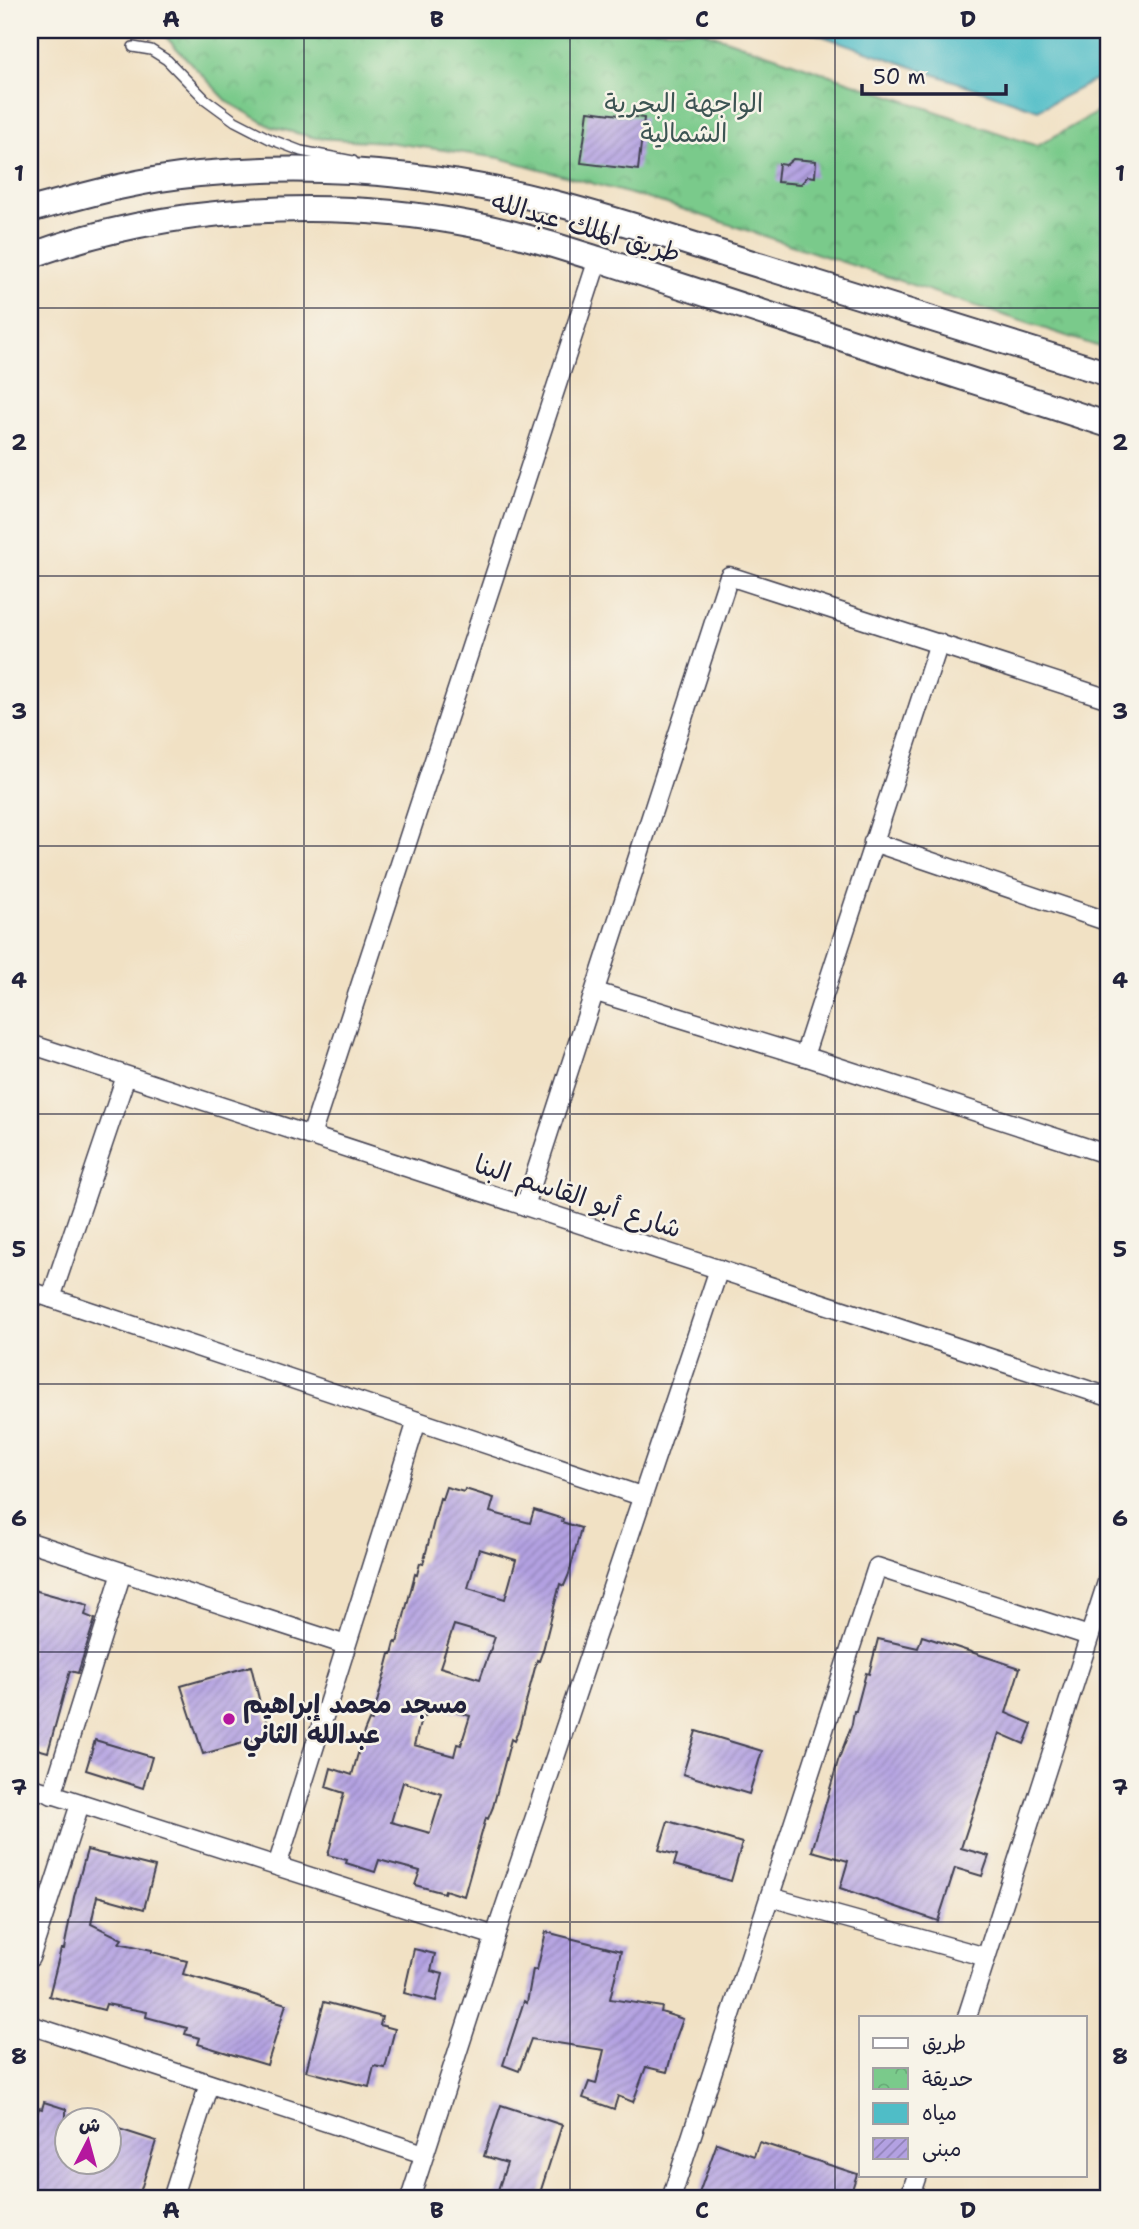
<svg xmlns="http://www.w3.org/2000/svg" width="1139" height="2229" viewBox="0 0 1139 2229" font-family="'Shantell Sans','Playpen Sans Arabic',sans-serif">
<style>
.park{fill:url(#park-crowns);stroke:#4e7663;stroke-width:2}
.water{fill:#4fbdc7;stroke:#387081;stroke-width:2}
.building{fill:url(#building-hatch);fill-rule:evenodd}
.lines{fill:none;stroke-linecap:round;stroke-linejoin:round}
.lane-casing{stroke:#413f50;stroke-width:12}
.street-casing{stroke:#413f50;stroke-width:21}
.secondary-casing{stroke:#413f50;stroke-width:28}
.lane{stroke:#fff;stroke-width:9}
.street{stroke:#fff;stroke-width:18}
.secondary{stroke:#fff;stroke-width:24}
.grid{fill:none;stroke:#22223b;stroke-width:2;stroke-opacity:0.55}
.poi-dot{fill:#b5179e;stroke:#f7f3e8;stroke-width:2.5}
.labels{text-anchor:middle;stroke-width:5;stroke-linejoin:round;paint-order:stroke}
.park-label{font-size:26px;fill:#3c5453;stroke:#f7f3e8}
.street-label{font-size:26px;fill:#22223b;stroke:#f7f3e8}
.poi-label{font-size:26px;font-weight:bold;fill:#22223b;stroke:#f7f3e8;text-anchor:start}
.neatline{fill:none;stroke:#22223b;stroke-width:2.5}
.grid-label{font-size:23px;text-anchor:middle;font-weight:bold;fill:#22223b}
</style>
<defs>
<pattern id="park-crowns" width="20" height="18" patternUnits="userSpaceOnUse" patternTransform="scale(1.75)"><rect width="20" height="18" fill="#7aca8b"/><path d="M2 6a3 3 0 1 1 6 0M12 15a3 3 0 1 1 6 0" fill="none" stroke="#69ad79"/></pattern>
<pattern id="building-hatch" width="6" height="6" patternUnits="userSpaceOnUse" patternTransform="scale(1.75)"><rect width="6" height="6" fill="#b3a1e2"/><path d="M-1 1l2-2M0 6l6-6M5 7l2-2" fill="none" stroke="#9183b8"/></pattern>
</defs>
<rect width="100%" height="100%" fill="#f7f3e8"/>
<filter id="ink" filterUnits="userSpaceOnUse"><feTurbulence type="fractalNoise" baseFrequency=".0143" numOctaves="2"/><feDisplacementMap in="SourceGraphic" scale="14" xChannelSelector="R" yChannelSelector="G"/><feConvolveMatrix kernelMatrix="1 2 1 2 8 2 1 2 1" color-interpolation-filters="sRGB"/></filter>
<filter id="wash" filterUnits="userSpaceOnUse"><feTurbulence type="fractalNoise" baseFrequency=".00686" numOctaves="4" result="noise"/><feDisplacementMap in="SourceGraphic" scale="28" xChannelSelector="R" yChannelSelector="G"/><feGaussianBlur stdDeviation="1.57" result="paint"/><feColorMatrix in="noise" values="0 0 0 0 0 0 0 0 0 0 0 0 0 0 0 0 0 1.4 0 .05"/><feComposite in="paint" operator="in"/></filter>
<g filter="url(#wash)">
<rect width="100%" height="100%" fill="#f1e1c4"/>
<polygon class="park" points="159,30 699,30 1037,146 1105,108 1109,110 1109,350 667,204 500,158 387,142 316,138 272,127 228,102"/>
<polygon class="water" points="805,30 1109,30 1109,73 1038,110"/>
<g id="blocks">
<g class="building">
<polygon points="588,111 644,118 638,170 581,163"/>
<polygon points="793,159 816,161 815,177 808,176 801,184 777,182 779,164 786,165"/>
<path d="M446 1487 464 1492 465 1489 494 1498 490 1512 530 1523 534 1510 563 1519 562 1522 581 1528 569 1574 564 1586 560 1584 543 1650 539 1661 537 1660 519 1729 514 1741 511 1739 493 1807 488 1819 486 1818 464 1896 445 1890 444 1893 415 1885 420 1871 379 1860 375 1872 346 1863 347 1860 328 1855 344 1793 326 1787 331 1768 352 1775 364 1732 369 1720 372 1721 390 1654H392L395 1642 397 1643 415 1574 417 1575 420 1563 423 1564 440 1498 442 1499ZM479 1549 516 1560 505 1599 468 1588ZM454 1625 495 1637 480 1679 440 1667ZM429 1704 470 1716 461 1745 457 1744 454 1756 414 1745 422 1716 425 1717ZM403 1782 442 1794 430 1833 391 1822Z"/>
<polygon points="30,1589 88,1605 85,1615 95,1619 78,1673 70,1671 48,1752 30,1747"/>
<polygon points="922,1636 1020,1668 1006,1713 1032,1724 1024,1744 999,1733 961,1848 989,1856 982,1876 955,1868 938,1921 840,1888 848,1861 812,1851 838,1761 852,1724 854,1711 856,1711 866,1673 869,1674 878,1639 918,1648"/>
<polygon points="251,1666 260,1703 272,1735 203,1754 181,1686"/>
<polygon points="696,1731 762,1751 749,1794 683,1774"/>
<polygon points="95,1740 152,1757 143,1788 86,1770"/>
<polygon points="668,1821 742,1843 731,1881 674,1865 677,1855 659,1850"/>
<polygon points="87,1850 155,1867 144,1909 97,1896 91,1924 122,1939 119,1943 152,1950 152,1952 187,1961 183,1974 286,2004 267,2065 198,2044 200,2038 185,2034 187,2028 146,2017 147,2012 106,2004 104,2010 49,1996 61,1949 64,1949 74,1897"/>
<polygon points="546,1932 621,1951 610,1999 662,2007 661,2012 683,2019 676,2038 667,2072 646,2067 633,2102 618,2096 614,2109 583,2098 589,2082 596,2084 604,2050 531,2039 519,2071 503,2065 524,2001 527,2003 533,1969 537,1970"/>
<polygon points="414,1949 435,1954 431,1971 443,1974 436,2001 404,1993"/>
<polygon points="324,2002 382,2017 380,2025 395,2029 385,2068 374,2066 369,2087 306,2071"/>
<polygon points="44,2102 66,2109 66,2162 108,2162 108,2155 119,2129 156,2141 138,2199 30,2199 30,2136 39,2108 42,2109"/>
<polygon points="501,2105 562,2125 538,2199 495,2199 507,2163 484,2156"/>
<polygon points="759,2142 857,2174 849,2199 697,2199 717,2143 754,2156"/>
</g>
</g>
</g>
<g filter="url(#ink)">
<use href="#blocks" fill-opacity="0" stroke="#413f50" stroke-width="2"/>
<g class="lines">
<defs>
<polyline id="lane" points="133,47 151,50 167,60 205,99 235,121 270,139 301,151 353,161"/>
<g id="street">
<polyline points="873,842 1109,922"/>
<polyline points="596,992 804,1056 1109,1155"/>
<polyline points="30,1044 1109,1397"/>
<polyline points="804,1056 939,643"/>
<polyline points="311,1136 598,259"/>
<polyline points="525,1206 729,576 1109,699"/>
<polyline points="30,1291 641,1496"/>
<polyline points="51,1298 126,1076"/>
<polyline points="30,1542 346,1645"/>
<polyline points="30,1787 495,1936"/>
<polyline points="52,1795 122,1572"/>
<polyline points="277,1866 417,1421"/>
<polyline points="770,1897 986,1957"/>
<polyline points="30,1958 80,1804"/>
<polyline points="967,2017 1109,1576"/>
<polyline points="30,2025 424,2154"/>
<polyline points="172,2199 209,2084"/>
<polyline points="410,2199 495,1936 719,1269"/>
<polyline points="671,2199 877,1567 1089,1636"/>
<polyline points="909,2199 917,2175"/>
</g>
<g id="secondary">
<path d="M30 210C85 195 141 179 199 174 317 163 438 173 554 203 624 221 693 245 762 266 878 302 994 338 1109 374"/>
<path d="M30 256C166 205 332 197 475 225 517 233 557 246 598 259L1109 425"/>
</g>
</defs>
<use href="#lane" class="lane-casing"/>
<use href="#street" class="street-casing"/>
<use href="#secondary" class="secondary-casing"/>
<use href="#lane" class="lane"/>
<use href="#street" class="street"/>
<use href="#secondary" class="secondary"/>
</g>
</g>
<path class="grid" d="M304 30V2199M570 30V2199M835 30V2199M30 308H1109M30 576H1109M30 846H1109M30 1114H1109M30 1384H1109M30 1652H1109M30 1922H1109"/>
<circle class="poi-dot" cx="229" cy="1719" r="7"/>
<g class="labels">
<g class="park-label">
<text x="684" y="112">الواجهة البحرية<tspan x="684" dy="30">الشمالية</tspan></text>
</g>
<g class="street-label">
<text transform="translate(586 227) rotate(16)" y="9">طريق الملك عبدالله</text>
<text transform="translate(578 1196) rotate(18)" y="9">شارع أبو القاسم البنا</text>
</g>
<g class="poi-label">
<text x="243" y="1713">مسجد محمد إبراهيم<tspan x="243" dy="30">عبدالله الثاني</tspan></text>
</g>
</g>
<rect width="1139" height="2229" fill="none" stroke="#f7f3e8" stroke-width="77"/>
<rect x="859" y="2016" width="228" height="161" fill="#f7f3e8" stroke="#a29fa3" stroke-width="2"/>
<rect x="873" y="2038" width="35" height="10" fill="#ffffff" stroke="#a29fa3" stroke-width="2"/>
<text x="922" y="2050" font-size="21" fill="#22223b">طريق</text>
<rect x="873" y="2068" width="35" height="21" fill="url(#park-crowns)" stroke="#a29fa3" stroke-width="2"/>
<text x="922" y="2086" font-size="21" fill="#22223b">حديقة</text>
<rect x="873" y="2103" width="35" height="21" fill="#4fbdc7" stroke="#a29fa3" stroke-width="2"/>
<text x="922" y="2120" font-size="21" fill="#22223b">مياه</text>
<rect x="873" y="2138" width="35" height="21" fill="url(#building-hatch)" stroke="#a29fa3" stroke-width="2"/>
<text x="922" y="2156" font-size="21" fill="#22223b">مبنى</text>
<g transform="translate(88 2141) rotate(6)"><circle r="33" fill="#f7f3e8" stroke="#a29fa3" stroke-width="2"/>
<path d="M0-5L12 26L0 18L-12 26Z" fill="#b5179e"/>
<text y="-10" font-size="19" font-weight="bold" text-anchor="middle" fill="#22223b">ش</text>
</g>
<path d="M862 84v10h144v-10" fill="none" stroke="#22223b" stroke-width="3.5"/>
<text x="873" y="84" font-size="21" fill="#22223b" stroke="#f7f3e8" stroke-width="5" paint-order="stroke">50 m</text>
<rect x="38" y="38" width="1062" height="2152" class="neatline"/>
<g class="grid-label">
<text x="171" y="27">A</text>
<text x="437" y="27">B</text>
<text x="702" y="27">C</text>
<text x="968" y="27">D</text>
<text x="19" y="181">1</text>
<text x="1120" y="181">1</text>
<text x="19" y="450">2</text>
<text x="1120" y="450">2</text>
<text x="19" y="719">3</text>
<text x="1120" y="719">3</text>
<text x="19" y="988">4</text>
<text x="1120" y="988">4</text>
<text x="19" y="1257">5</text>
<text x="1120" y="1257">5</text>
<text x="19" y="1526">6</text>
<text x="1120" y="1526">6</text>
<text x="19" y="1795">7</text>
<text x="1120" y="1795">7</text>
<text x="19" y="2064">8</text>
<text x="1120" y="2064">8</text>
<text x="171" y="2218">A</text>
<text x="437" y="2218">B</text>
<text x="702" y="2218">C</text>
<text x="968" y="2218">D</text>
</g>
</svg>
